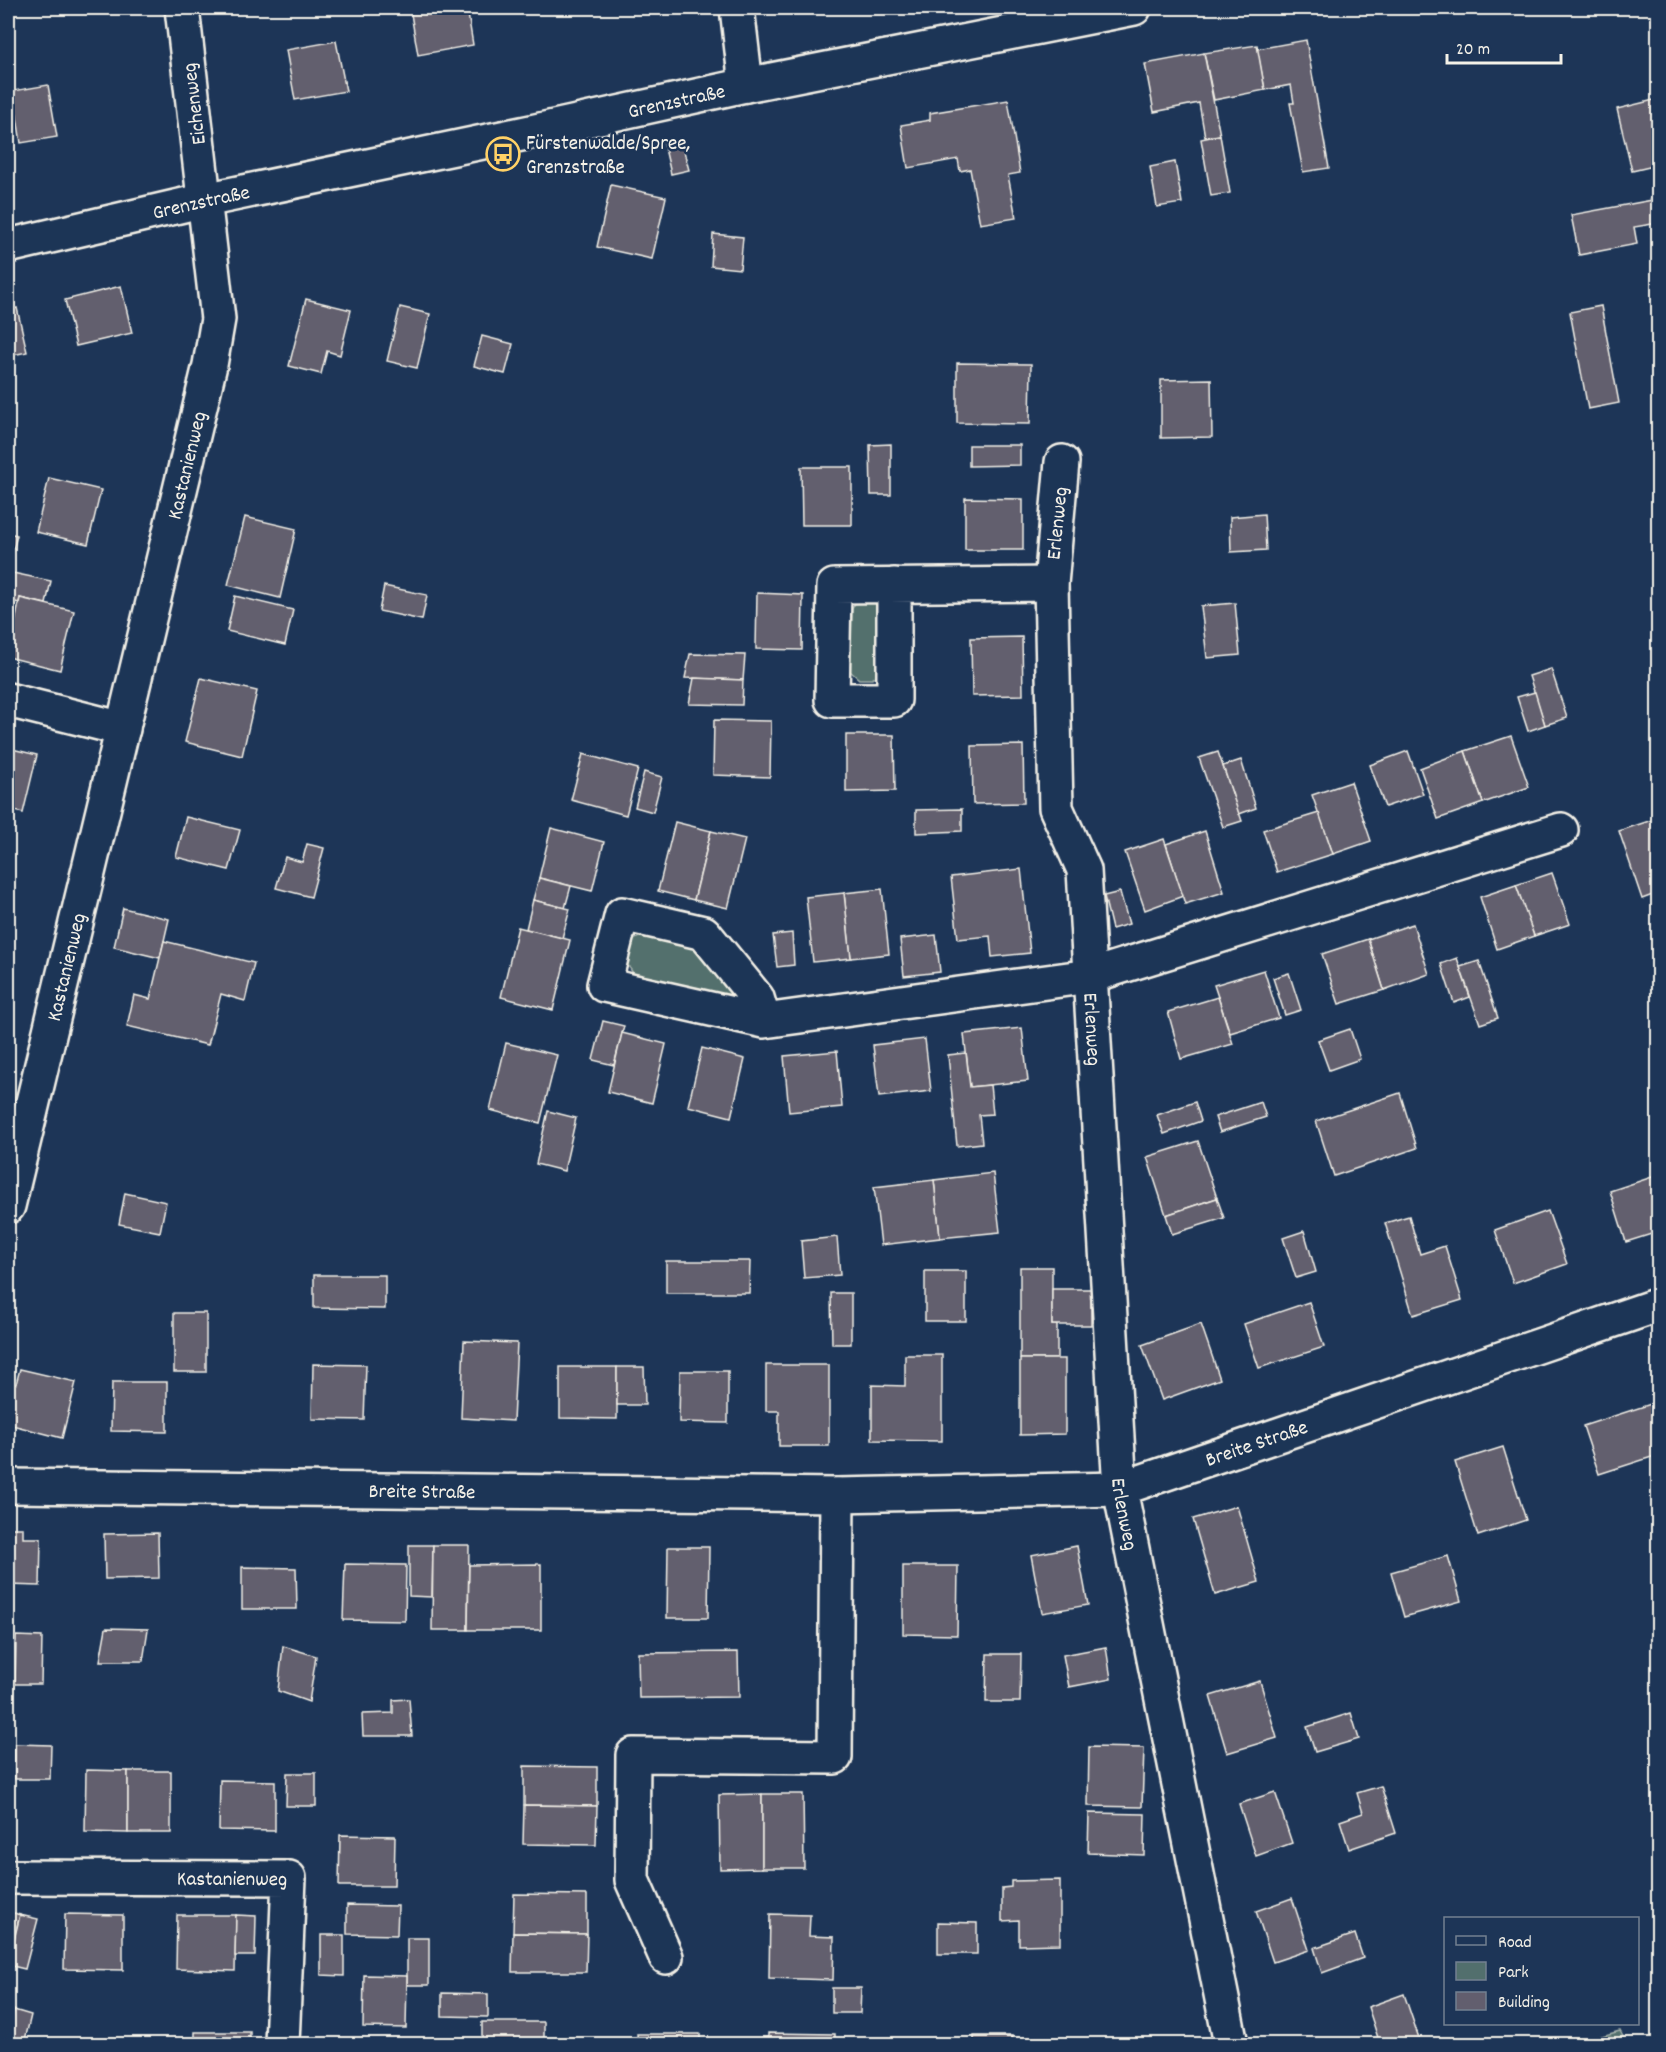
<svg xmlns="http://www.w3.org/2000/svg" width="1666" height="2052" viewBox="0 0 1666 2052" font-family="Dekko,sans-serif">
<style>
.green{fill:#526f6d;stroke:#a3b0aa;stroke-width:1.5}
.building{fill:#625e6e;stroke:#f4f1e8;stroke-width:1.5}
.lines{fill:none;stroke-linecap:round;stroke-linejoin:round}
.minor-casing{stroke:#f4f1e8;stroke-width:38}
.minor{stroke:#1d3557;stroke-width:33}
.labels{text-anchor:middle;stroke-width:5;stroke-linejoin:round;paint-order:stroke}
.street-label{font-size:21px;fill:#f4f1e8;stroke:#1d3557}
.poi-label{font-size:21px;fill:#f4f1e8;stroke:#1d3557;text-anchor:start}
</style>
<rect width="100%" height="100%" fill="#1d3557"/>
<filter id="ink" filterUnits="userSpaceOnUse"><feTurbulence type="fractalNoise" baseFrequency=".0167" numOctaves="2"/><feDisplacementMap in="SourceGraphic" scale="12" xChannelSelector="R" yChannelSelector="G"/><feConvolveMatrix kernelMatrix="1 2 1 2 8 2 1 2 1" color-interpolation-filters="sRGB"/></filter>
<g filter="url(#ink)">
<g class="green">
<polygon points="872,599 879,606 878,674 872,679 859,679 850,671 852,609 857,600"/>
<polygon points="649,931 695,943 735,996 736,1001 637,979 623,958 627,944"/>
<polygon points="1620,2031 1627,2044 1573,2044"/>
</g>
<g class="building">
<polygon points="410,8 467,8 473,45 418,55"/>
<polygon points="1306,40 1329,168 1303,172 1290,103 1294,103 1291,85 1265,90 1257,49"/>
<polygon points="336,41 346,91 295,100 286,50"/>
<polygon points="1257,45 1265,90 1214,100 1204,53"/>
<polygon points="1204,53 1220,135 1205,137 1199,103 1154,112 1145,64"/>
<polygon points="48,85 57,137 21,143 13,91"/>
<polygon points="1658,99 1658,165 1632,171 1617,109"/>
<polygon points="1008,100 1020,173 1008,175 1016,218 980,224 970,169 960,171 958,159 908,168 901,125 930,120 930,113"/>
<polygon points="1220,135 1230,193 1211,196 1201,139"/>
<polygon points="681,140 689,170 671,174 664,144"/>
<polygon points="1175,162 1182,203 1157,207 1150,167"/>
<polygon points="611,185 666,197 652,259 597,247"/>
<polygon points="1658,199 1658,223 1634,227 1637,244 1579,255 1571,215"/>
<polygon points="713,234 743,237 740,269 711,266"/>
<polygon points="121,286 132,333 76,346 65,300"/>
<polygon points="306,299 351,310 340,355 327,351 321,374 289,366"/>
<polygon points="1601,306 1619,403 1588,409 1570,312"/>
<polygon points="400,307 430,314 417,368 387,361"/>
<polygon points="17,308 27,352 8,356 8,310"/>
<polygon points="482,336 513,344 505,374 474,366"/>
<polygon points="957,363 1031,364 1030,424 957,423"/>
<polygon points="1658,363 1658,397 1652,364"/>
<polygon points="1211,379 1212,437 1161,438 1161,380"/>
<polygon points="891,444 891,495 871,495 870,445"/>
<polygon points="969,445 1020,445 1020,465 969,466"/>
<polygon points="801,467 852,467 852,525 802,525"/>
<polygon points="49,478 101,490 88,544 36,532"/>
<polygon points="965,498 1023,499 1023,550 965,550"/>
<polygon points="1264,514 1266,550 1231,552 1230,517"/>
<polygon points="245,517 296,529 280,598 228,585"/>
<polygon points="8,533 17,535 11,558 8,557"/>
<polygon points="8,572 51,581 46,604 20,598 19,603 8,600"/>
<polygon points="384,586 427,595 422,620 379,611"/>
<polygon points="757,593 803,595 802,650 756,649"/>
<polygon points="235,596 293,610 285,645 227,631"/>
<polygon points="20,598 74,611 60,670 8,657"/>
<polygon points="1235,603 1240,655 1207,658 1201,606"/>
<polygon points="1022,637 1023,695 972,696 971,638"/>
<polygon points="690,654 745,655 743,680 685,678"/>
<polygon points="1551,669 1567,718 1545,725 1529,676"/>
<polygon points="201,678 257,691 242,756 185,742"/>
<polygon points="694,678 743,680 742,705 689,704"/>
<polygon points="1535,692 1545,725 1528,731 1517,697"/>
<polygon points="714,720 771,721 770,777 713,775"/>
<polygon points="846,735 894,735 895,791 846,792"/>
<polygon points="1511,736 1529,787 1483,803 1465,751"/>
<polygon points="1023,745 1024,803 973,804 972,746"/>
<polygon points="8,748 37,755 23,813 8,809"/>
<polygon points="1408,751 1423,794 1385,807 1370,765"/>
<polygon points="1465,751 1483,803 1438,819 1420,768"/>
<polygon points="1218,752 1242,821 1223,827 1199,758"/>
<polygon points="583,754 638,769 626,815 571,800"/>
<polygon points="1241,760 1256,808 1239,814 1223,766"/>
<polygon points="644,772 662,777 653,812 635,807"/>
<polygon points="1351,782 1371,841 1333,854 1312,795"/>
<polygon points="962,809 962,831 916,833 916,810"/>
<polygon points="1319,813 1333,854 1277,872 1263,830"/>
<polygon points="186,817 240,830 229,870 176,857"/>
<polygon points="1658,818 1658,893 1642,899 1619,831"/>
<polygon points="675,822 711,831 694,900 658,891"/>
<polygon points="551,828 604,842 592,891 539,878"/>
<polygon points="711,831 745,839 728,908 694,900"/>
<polygon points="1205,831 1224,892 1185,904 1166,844"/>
<polygon points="1164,839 1183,896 1145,910 1125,852"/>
<polygon points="307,844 324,848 311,897 276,888 285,857 302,862"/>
<polygon points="1021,869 1030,953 992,957 990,936 958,939 951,877"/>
<polygon points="1552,873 1570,924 1534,936 1516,885"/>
<polygon points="539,878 571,886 565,908 533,900"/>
<polygon points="1516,885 1534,936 1497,949 1480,897"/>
<polygon points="882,889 889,954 851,958 844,893"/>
<polygon points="1120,892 1129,924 1112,929 1104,896"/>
<polygon points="844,893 851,958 813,962 806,897"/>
<polygon points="533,900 570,909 562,938 526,929"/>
<polygon points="123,908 169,919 160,958 114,947"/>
<polygon points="1413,924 1429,974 1384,990 1368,939"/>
<polygon points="518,927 570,940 553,1010 501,997"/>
<polygon points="792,933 794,965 777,967 773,935"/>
<polygon points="936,935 940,972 904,976 900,939"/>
<polygon points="1368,939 1384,990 1339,1004 1322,954"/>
<polygon points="164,941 254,963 245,1001 221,994 208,1045 127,1026 134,995 150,999"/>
<polygon points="1457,958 1470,997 1454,1003 1441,964"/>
<polygon points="1479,961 1498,1018 1480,1024 1460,967"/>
<polygon points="1264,970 1279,1018 1230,1033 1214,985"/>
<polygon points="1289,973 1301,1010 1285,1015 1273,978"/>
<polygon points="1218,997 1233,1044 1181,1059 1168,1012"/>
<polygon points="603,1021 624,1026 614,1065 593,1060"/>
<polygon points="1022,1028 1028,1081 970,1087 964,1034"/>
<polygon points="1350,1029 1360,1059 1329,1070 1318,1040"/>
<polygon points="622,1033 666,1044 652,1103 608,1092"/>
<polygon points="925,1039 931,1091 879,1097 873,1045"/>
<polygon points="506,1043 557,1055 540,1123 490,1110"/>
<polygon points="702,1048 745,1059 731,1117 688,1106"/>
<polygon points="837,1051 842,1107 789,1112 784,1056"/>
<polygon points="966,1053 970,1087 990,1085 993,1114 979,1115 982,1143 957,1146 948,1055"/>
<polygon points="1400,1093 1417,1148 1334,1176 1316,1121"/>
<polygon points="1195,1102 1201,1121 1164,1134 1157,1115"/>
<polygon points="1261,1102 1266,1117 1220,1132 1215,1117"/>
<polygon points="548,1111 576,1118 564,1171 536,1164"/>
<polygon points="1198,1141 1217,1198 1166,1215 1147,1157"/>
<polygon points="993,1173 1000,1232 940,1238 934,1180"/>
<polygon points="1658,1175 1658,1232 1626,1242 1610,1191"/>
<polygon points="934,1180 940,1238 881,1245 874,1187"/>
<polygon points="125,1193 166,1202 160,1232 119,1224"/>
<polygon points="1217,1198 1224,1218 1172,1234 1166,1215"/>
<polygon points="1548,1211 1567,1264 1513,1283 1495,1230"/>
<polygon points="1409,1216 1420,1254 1445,1246 1462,1300 1413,1315 1385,1223"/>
<polygon points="1304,1231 1316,1272 1296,1278 1283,1238"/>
<polygon points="837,1237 840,1275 804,1278 801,1241"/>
<polygon points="666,1261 750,1261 749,1293 666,1293"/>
<polygon points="1020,1267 1052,1267 1052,1325 1057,1325 1057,1359 1020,1359"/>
<rect x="925" y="1271" width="41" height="50"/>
<polygon points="314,1275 385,1275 385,1309 314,1308"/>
<rect x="1052" y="1289" width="39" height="36"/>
<polygon points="831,1293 851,1293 851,1344 832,1344"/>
<polygon points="1309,1302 1324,1347 1259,1368 1244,1324"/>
<rect x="174" y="1313" width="32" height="59"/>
<polygon points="1201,1324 1220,1379 1162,1400 1142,1345"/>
<polygon points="464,1341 517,1343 513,1421 461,1418"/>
<polygon points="905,1355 942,1355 942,1441 872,1440 872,1385 905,1386"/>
<polygon points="1020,1359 1065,1359 1065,1434 1020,1435"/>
<polygon points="313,1364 366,1365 364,1420 312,1419"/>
<polygon points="766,1365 829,1365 829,1446 779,1446 779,1411 766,1411"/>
<polygon points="560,1367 617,1367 617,1419 560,1418"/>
<polygon points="617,1367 644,1367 645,1405 617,1405"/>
<polygon points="20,1369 76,1382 62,1438 8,1424 11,1410 8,1406 8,1386 16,1384"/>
<polygon points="680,1371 728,1371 728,1423 679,1422"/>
<polygon points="112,1382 167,1382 167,1432 111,1431"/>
<polygon points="1657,1402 1658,1455 1599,1474 1583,1426"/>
<polygon points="1503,1447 1526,1520 1478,1536 1455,1462"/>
<polygon points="1237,1506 1259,1582 1215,1595 1193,1519"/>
<polygon points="8,1528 23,1528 23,1538 41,1538 40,1586 8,1585"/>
<polygon points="158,1533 159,1578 105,1579 104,1534"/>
<polygon points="409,1545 433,1545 432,1597 409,1596"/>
<polygon points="433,1545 469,1545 468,1630 432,1630"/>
<polygon points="1077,1546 1088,1605 1042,1613 1031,1555"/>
<polygon points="668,1547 709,1547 708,1618 667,1618"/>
<polygon points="1448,1556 1461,1601 1404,1617 1391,1572"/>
<polygon points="345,1564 406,1565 405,1621 343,1620"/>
<polygon points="541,1564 541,1630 468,1630 469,1565"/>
<polygon points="903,1566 958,1566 957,1635 903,1634"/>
<polygon points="242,1567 296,1568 297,1609 242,1609"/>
<polygon points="106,1628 148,1629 143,1661 100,1661"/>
<polygon points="16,1636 42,1637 41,1684 15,1684"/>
<polygon points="283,1646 316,1656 309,1702 278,1691"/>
<polygon points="1106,1647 1111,1679 1069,1687 1063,1655"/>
<polygon points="738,1652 739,1697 639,1698 638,1653"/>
<polygon points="987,1654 1021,1654 1020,1702 986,1702"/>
<polygon points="1260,1681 1277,1738 1227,1753 1210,1696"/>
<polygon points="409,1699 412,1736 363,1736 362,1714 393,1713 393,1700"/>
<polygon points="1351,1713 1359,1739 1315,1752 1307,1727"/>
<polygon points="15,1744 51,1745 50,1779 15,1779"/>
<polygon points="1089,1747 1144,1748 1142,1807 1088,1806"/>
<polygon points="524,1766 597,1767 597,1806 524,1805"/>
<polygon points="86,1770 128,1771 128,1833 85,1832"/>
<rect x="128" y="1771" width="43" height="62"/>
<polygon points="287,1773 316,1773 316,1806 286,1806"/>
<polygon points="220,1780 275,1781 275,1831 219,1830"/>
<polygon points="1381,1786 1396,1833 1349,1849 1340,1821 1363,1813 1357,1793"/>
<polygon points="1275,1792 1292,1843 1256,1856 1239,1804"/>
<polygon points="762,1794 762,1868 720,1869 719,1795"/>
<polygon points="762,1794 803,1794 804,1868 762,1868"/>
<polygon points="524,1805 597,1806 596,1845 523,1844"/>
<polygon points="1089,1813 1145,1814 1144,1855 1088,1853"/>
<polygon points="340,1835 395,1836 394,1886 339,1886"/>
<polygon points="1060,1880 1060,1944 1019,1945 1019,1920 1002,1921 1002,1888 1011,1887 1011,1881"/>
<polygon points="514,1894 587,1895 587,1934 513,1933"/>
<polygon points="1292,1898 1309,1950 1273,1962 1256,1911"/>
<polygon points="347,1905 398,1906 397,1935 347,1934"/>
<polygon points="8,1911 20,1915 8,1960"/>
<polygon points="65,1914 123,1915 123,1970 64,1969"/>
<polygon points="770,1914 810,1915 809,1936 834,1937 833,1980 769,1978"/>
<polygon points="20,1915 38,1919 25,1969 8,1965"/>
<polygon points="177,1915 236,1915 235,1971 176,1969"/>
<polygon points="236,1915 256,1916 255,1956 235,1956"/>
<polygon points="938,1922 977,1923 977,1954 938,1954"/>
<polygon points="513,1933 587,1934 586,1972 512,1972"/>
<polygon points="1355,1934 1363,1958 1322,1973 1314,1948"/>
<polygon points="321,1935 344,1935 344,1976 321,1975"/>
<rect x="407" y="1938" width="22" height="47"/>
<polygon points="364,1975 407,1976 406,2028 363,2027"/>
<polygon points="832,1988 861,1988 860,2013 832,2013"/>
<polygon points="442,1993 488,1994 488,2017 442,2016"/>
<polygon points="1404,1994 1421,2044 1380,2044 1368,2007"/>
<polygon points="14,2010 31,2015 24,2044 8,2044"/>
<rect x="482" y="2022" width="62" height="22"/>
<rect x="195" y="2032" width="55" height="12"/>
<polygon points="768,2033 835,2034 835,2044 768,2044"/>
<polygon points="637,2034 700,2034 700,2044 638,2044"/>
<rect x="974" y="2036" width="38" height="8"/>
<polygon points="110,2038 110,2044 75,2044 75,2039"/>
</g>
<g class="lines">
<defs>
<g id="minor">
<polyline points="737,8 746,85"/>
<path id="s1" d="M8 246 205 200 531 132 746 85 1134 8"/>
<path id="s2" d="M1062 462 1051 584 1056 808 1084 870 1120 1489 1231 2044"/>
<polyline points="894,585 894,700 832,700 834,586 1051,584"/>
<polyline points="8,700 123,729"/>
<polyline points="764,1021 757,998 704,933 622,914 604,985 764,1021 1090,976 1561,830"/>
<path id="s3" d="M8 1206 210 365 218 319 182 8"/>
<path id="s4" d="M8 1486 837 1495 1120 1489 1658 1305"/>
<path id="s5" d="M8 1877 289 1878 282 2044"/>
<polyline points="666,1957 632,1880 633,1755 835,1757 837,1495"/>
</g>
</defs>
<use href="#minor" class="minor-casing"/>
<use href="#minor" class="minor"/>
</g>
</g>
<defs>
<symbol id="bus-ring" viewBox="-11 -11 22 22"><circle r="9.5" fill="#1d3557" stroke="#ffd166" stroke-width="1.5"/><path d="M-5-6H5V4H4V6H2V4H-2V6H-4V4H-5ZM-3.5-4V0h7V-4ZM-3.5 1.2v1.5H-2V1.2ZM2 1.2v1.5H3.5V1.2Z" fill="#ffd166"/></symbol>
</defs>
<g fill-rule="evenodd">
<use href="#bus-ring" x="484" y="135" width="38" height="38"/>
</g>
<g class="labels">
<g class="street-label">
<text dy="7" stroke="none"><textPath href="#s1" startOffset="684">Grenzstraße</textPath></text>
<text transform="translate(193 104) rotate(-97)" y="7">Eichenweg</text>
<text dy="7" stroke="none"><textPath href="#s1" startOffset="198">Grenzstraße</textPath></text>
<text dy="7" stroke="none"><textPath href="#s3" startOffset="762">Kastanienweg</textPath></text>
<text transform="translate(1056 523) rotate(-84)" y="7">Erlenweg</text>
<text dy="7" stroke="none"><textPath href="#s3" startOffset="246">Kastanienweg</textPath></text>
<text dy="7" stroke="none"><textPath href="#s2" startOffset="574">Erlenweg</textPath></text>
<text dy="7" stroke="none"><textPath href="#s4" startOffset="1256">Breite Straße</textPath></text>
<text dy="7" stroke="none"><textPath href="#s4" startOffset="414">Breite Straße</textPath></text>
<text dy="7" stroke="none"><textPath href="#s2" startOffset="1060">Erlenweg</textPath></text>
<text dy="7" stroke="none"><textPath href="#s5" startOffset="224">Kastanienweg</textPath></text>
</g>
<g class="poi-label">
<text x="526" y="149">Fürstenwalde/Spree,<tspan x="526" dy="24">Grenzstraße</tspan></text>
</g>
</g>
<rect width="1666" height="2052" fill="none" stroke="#1d3557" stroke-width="30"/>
<rect x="15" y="15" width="1636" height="2022" fill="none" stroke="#f4f1e8" stroke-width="2" filter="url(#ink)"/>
<rect x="1444" y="1917" width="195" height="108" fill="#1d3557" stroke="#738091" stroke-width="1.5"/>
<rect x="1456" y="1936" width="30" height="9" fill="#1d3557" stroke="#738091" stroke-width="1.5"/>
<text x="1498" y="1947" font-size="18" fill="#f4f1e8">Road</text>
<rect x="1456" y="1962" width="30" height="18" fill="#526f6d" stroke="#738091" stroke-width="1.5"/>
<text x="1498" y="1977" font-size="18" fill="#f4f1e8">Park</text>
<rect x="1456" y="1992" width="30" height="18" fill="#625e6e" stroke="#738091" stroke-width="1.5"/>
<text x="1498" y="2007" font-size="18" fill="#f4f1e8">Building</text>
<path d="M1447 54v9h114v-9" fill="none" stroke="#f4f1e8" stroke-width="3"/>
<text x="1456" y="54" font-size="18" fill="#f4f1e8" stroke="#1d3557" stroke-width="4.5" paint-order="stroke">20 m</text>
</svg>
